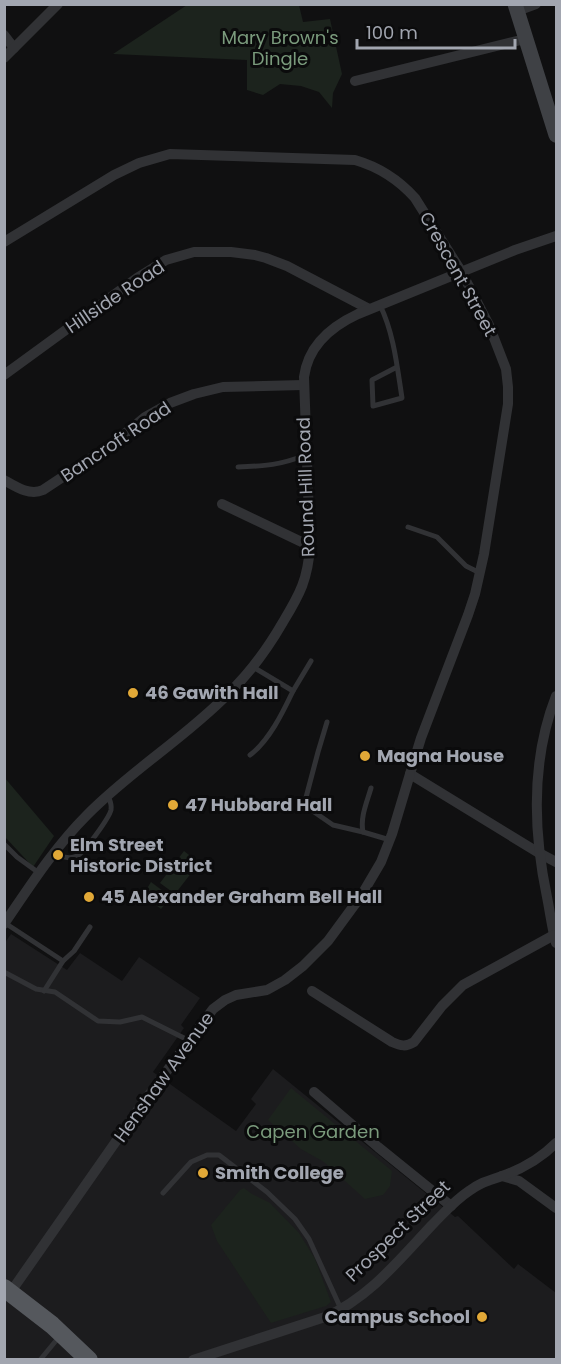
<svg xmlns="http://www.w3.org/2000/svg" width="561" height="1364" viewBox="0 0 561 1364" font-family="Poppins,sans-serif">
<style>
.built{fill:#1c1c1e}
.green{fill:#1c231d}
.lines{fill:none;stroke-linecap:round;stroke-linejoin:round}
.service{stroke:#313235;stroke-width:5}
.minor{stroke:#313235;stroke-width:10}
.secondary{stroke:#3f4145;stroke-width:15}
.trunk{stroke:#55585d;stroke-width:18}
.poi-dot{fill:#e1a837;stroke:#0b0b0c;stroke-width:2}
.labels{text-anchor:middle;stroke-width:6;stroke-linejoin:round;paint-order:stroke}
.park-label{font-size:18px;fill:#7a9a7c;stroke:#0b0b0c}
.street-label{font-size:18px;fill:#a2a6b0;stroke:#0b0b0c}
.poi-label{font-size:18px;font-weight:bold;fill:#a2a6b0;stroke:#0b0b0c;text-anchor:start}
</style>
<rect width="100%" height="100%" fill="#101011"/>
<polygon class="built" points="11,934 67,970 80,953 122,981 139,957 200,998 181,1025 184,1028 153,1072 236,1131 256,1104 251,1099 273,1069 455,1217 458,1216 514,1269 518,1264 556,1293 556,1359 5,1360 4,944"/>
<g class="green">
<polygon points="187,5 299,5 303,22 330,19 342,74 333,93 332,108 319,92 301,86 280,84 263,95 247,90 247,60 113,54"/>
<polygon points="4,777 54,836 33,867 5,837"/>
<polygon points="184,851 199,863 175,894 160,883"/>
<polygon points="151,882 171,897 161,909 143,895"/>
<polygon points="291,1088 392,1171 390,1186 383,1195 365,1199 324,1162 301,1149 268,1120"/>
<polygon points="244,1188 252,1194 270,1203 299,1233 315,1259 331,1302 326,1306 271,1323 217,1241 211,1225 240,1190"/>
</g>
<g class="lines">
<g class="service">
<path d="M380 305C394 334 397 366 402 398L373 406 372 380 397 367"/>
<path d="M238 467C266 466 280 465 306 455"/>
<polyline points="408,527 437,537 466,566 480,573"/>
<polyline points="293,691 311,661"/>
<polyline points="327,722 318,752 304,805 333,825 363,832"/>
<path d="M250 755C269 741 283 712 293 691L253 667"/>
<path d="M371 788C367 802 360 817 363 832L390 840"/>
<polyline points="4,844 17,857 39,873"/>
<path d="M53 853C60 856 69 860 77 856 84 853 109 818 111 810 112 804 110 801 108 796"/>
<polyline points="5,923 63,961"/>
<polyline points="4,972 36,989 55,992 98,1021 120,1022 142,1017 190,1041"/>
<polyline points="44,991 63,961 74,951 90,927"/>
<polyline points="163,1193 191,1162 207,1155 219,1155 267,1192 295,1219 309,1239 341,1309"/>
<polyline points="40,1360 59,1337"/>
</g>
<g class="minor">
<polyline points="517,11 536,4"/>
<polyline points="4,35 14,48"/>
<polyline points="4,58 58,4"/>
<polyline points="355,81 525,39"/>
<path d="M4 242 114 175 139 163 170 154 355 160C379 167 398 179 415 198L461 271 489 325 506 369 508 387V404L484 554 475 594 468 615 421 738 410 774 539 853 556 862"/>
<polyline points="4,375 137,278 166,260 194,252 231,252 255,255 266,258 287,266 369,309"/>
<path d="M4 480C16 487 30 496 43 490L111 445 145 417 170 403 194 394 223 387 303 385"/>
<polyline points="222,504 310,546"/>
<path d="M556 696C531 760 533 830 547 897 550 912 552 928 556 943"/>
<path d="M4 924C30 886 54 848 87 815 130 771 185 738 228 694 250 673 268 648 283 622 300 594 308 579 310 546L304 377C308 346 330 327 358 314L515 250 556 236"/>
<path d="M312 991 392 1042C401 1046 406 1047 414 1042L442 1006 463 985 554 935"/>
<polyline points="314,1092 378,1147 451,1206"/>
<polyline points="502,1176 519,1181 556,1208"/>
<polyline points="10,1293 140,1107 213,1009 225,1000 236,995 267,990 285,980 303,966 328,941 361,896 381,862 392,834 410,774"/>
<path d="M193 1360 325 1317C369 1298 400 1259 432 1225 444 1213 455 1200 469 1191 481 1182 488 1181 502 1176 522 1169 541 1158 556 1143"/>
</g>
<polyline class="secondary" points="515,4 556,135"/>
<polyline class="trunk" points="4,1288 52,1325 89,1360"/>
</g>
<g class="poi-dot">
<circle cx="133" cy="693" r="6"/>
<circle cx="365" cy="756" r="6"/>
<circle cx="173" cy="805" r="6"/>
<circle cx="58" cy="855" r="6"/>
<circle cx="89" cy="897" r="6"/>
<circle cx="203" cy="1173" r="6"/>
<circle cx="482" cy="1317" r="6"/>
</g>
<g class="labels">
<g class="park-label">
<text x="280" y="44">Mary Brown's<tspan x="280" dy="21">Dingle</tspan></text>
<text x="313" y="1138">Capen Garden</text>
</g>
<g class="street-label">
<text transform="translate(458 274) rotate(61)" y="6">Crescent Street</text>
<text transform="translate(115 297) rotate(-34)" y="6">Hillside Road</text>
<text transform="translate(116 442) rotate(-34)" y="6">Bancroft Road</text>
<text transform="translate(306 487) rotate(-92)" y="6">Round Hill Road</text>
<text transform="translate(164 1077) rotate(-54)" y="6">Henshaw Avenue</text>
<text transform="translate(398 1231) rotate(-44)" y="6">Prospect Street</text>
</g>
<g class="poi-label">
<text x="145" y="699">46 Gawith Hall</text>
<text x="377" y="762">Magna House</text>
<text x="185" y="811">47 Hubbard Hall</text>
<text x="70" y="851">Elm Street<tspan x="70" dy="21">Historic District</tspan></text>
<text x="101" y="903">45 Alexander Graham Bell Hall</text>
<text x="215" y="1179">Smith College</text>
<text x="470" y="1323" text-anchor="end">Campus School</text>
</g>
</g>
<rect width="561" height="1364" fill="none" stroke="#a2a6b0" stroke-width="12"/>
<path d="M357 39v9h158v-9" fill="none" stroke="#a2a6b0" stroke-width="3"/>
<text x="366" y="39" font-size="18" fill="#a2a6b0" stroke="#0b0b0c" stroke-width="4.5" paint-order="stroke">100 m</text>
</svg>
